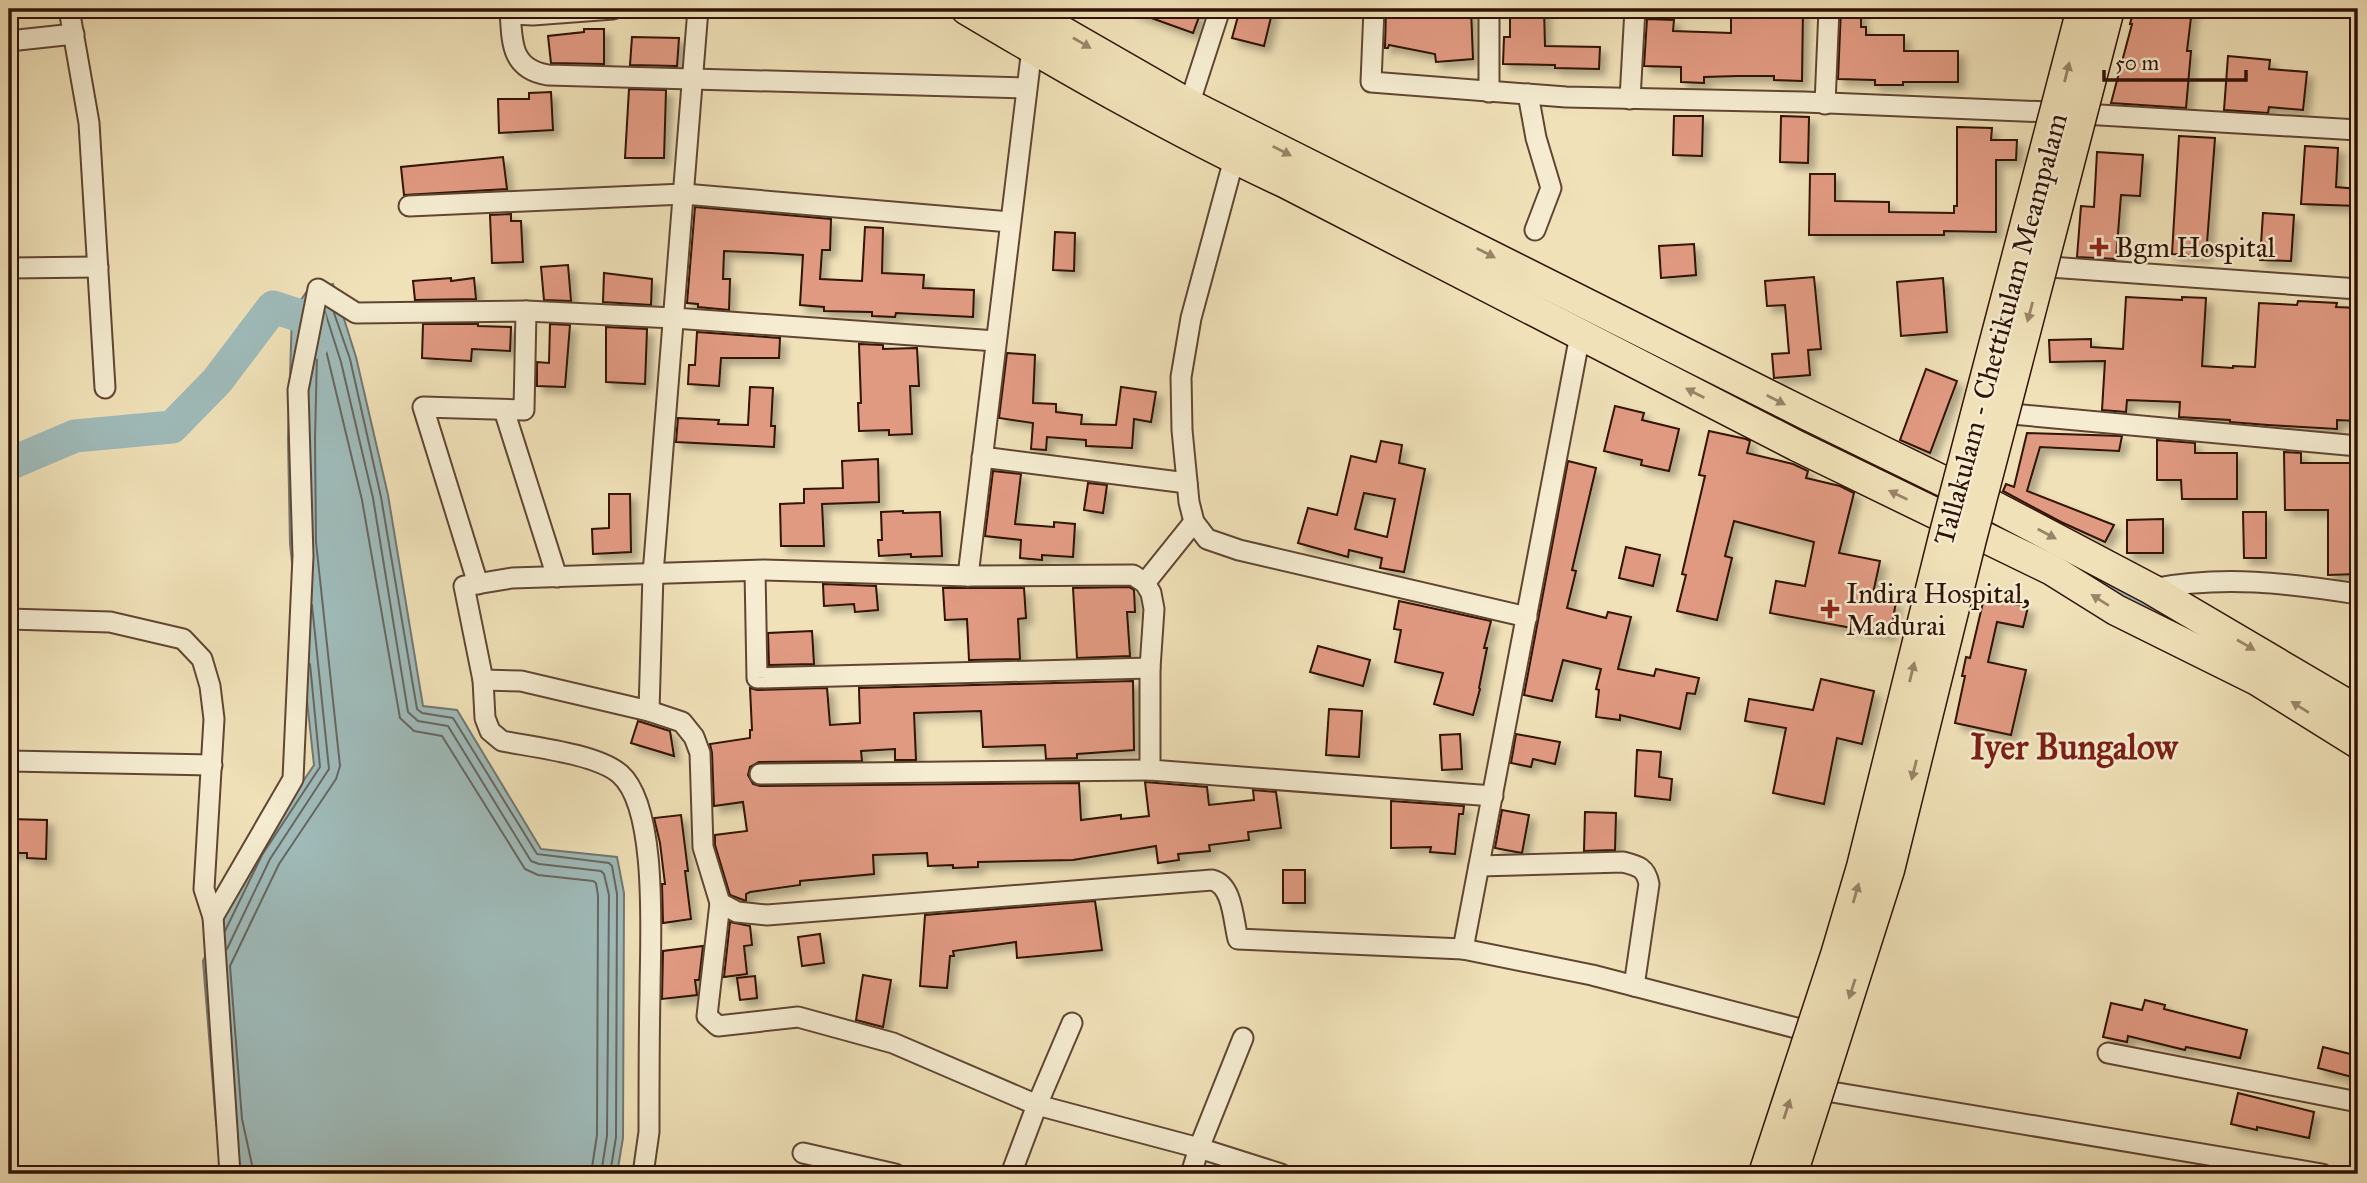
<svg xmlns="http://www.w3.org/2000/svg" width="2367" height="1183" viewBox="0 0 2367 1183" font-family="'IM FELL Great Primer',serif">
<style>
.water{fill:#9fbbba;stroke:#737772;stroke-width:2}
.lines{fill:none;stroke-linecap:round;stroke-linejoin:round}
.shore{stroke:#686660;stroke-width:2}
.canal{stroke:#9fbbba;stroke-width:19}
.river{stroke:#9fbbba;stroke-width:33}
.building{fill:#e19a82;stroke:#301206;stroke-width:2;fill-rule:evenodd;filter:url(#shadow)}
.minor-casing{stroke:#604632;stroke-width:23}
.primary-casing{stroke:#301206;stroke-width:33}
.minor{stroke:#f5ecd1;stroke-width:19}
.primary{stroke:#f0e1b8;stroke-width:30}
.trunk-bridge-casing{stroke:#301206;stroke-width:35;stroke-linecap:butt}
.trunk-bridge{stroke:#f0e1b8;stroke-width:32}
.oneway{fill:#9a8468}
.poi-dot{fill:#8f2418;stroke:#f5ecd1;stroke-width:2.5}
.labels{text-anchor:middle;stroke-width:5;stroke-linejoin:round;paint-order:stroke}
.poi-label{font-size:28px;fill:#301206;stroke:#f5ecd1;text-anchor:start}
.street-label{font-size:28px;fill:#301206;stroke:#f5ecd1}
.district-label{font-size:35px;font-weight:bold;fill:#7a1f14;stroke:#f5ecd1}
</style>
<defs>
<filter id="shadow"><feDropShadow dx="6" dy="6" stdDeviation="3.5" flood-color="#0004"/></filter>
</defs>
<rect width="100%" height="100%" fill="#f0e1b8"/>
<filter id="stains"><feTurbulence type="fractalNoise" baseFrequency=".00286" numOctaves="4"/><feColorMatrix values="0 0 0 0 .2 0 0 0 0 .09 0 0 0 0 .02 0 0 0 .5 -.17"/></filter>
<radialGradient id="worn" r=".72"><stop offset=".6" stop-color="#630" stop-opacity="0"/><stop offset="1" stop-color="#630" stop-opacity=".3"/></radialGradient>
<polygon class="water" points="333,284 356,357 388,495 423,706 457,710 541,849 617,857 624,893 623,1138 617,1174 228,1174 216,1123 203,961 256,851 314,765 290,544 288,439 292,313 307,291"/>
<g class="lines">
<g class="shore">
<polyline points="325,312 341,362 373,498 408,712 418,721 448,726 531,861 539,864 601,871 604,874 609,895 607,1136 601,1174"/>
<polyline points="334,313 350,359 381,497 417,709 422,713 453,718 537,854 609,863 612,866 617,894 616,1137 610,1174"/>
<polyline points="319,340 324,342 362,500 400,718 414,731 442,736 525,869 538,875 593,881 596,883 598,896 597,1135 591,1174"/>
<polyline points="225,931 262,855 320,767 310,664"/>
<polyline points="227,949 270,859 329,769 312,605"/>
<polyline points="254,1174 242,1119 230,966 279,864 336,779 340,766 316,542 315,439 317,354"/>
</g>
<g class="canal">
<polyline points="997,9 1030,28"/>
<polyline points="1737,395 1851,452"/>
<polyline points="1900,475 1919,484 1931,496"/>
<polyline points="2008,531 2190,628"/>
</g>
<polyline class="river" points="9,464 75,436 172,427 217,381 273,307 310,319 313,343"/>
</g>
<g class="building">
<polygon points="1132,9 1185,9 1200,14 1193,33 1132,11"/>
<polygon points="1240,9 1273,9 1264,46 1232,38"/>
<polygon points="1386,9 1411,9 1441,15 1440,9 1471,9 1473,59 1436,62 1435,54 1389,45 1388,48 1385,48"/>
<polygon points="1510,9 1544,9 1545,46 1600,47 1599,69 1555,68 1555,65 1503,64 1504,37 1510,37"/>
<polygon points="1731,9 1803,9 1802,81 1774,80 1774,76 1737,76 1704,77 1704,83 1681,82 1681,67 1644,66 1647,19 1674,20 1673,31 1731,33"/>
<polygon points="1841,9 1861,9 1861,27 1866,27 1866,35 1904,35 1904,51 1958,51 1958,82 1903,82 1903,85 1875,85 1875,80 1838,79"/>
<polygon points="2134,9 2192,9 2187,51 2191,51 2186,108 2111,103 2132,24 2130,24"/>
<polygon points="584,29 604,29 604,64 551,63 548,36 584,32"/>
<polygon points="632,37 679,38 677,66 630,65"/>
<polygon points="2228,56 2270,60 2269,69 2307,72 2303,110 2269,107 2268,113 2224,110"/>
<polygon points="629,89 666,90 664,158 625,158"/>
<polygon points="551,92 553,130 499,133 498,99 529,99 529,93"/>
<polygon points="1674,116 1703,116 1702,156 1673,155"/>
<polygon points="1781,116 1809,117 1808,163 1780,162"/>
<polygon points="1957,127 1992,128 1991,140 2017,140 2016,160 1996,160 1996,232 1944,231 1944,235 1809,235 1810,174 1835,174 1835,201 1889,202 1889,212 1954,213 1954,206 1957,206"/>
<polygon points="2179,136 2215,138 2206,256 2172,254"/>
<polygon points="2305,146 2338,148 2336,187 2358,189 2358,206 2301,204"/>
<polygon points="2097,152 2143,155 2140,196 2121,195 2116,259 2077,257 2081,206 2094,207"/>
<polygon points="503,157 507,189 404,195 401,167"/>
<polygon points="695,207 831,219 830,250 822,250 820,279 862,281 865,227 883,228 882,273 924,275 923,288 974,290 973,317 896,313 895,317 872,316 872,312 824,311 824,307 800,305 803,255 771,253 724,251 723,279 730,279 729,310 698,307 698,304 687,303"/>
<polygon points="2263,213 2294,215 2291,261 2260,260"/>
<polygon points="511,214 511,221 521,221 523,262 492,263 490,215"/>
<polygon points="1055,232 1075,233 1074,271 1053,270"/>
<polygon points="1694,244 1696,275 1661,278 1659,246"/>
<polygon points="568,265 571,301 544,300 541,267"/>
<polygon points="604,273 652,279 651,305 603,302"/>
<polygon points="1814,277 1821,349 1808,350 1810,375 1774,378 1772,354 1789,353 1785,305 1767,306 1765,281"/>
<polygon points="451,278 451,281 474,278 476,299 415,300 413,281"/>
<polygon points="1943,278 1947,332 1901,336 1897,282"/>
<polygon points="2126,297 2182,300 2182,297 2206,298 2202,366 2233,368 2233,366 2255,367 2259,303 2297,305 2298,301 2337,303 2336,307 2358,308 2358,421 2337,420 2337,429 2268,425 2230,422 2230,420 2179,417 2180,402 2127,400 2126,412 2102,410 2105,361 2050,362 2049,340 2091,339 2091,347 2123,349"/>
<polygon points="423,324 478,324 478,326 511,327 510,351 472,349 471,361 422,358"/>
<polygon points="550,324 570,325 565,387 537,386 537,362 549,363"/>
<polygon points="606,327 647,329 645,384 606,382"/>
<polygon points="697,332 780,338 779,358 721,358 719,386 688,384 689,365 695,365"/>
<polygon points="859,344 883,345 883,349 917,348 919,386 910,386 912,434 889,435 889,430 859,431 858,403 861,403"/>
<polygon points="1007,353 1035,355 1033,403 1056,404 1056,412 1082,415 1081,424 1116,425 1121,387 1156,392 1151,422 1134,419 1132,448 1086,446 1086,440 1047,437 1046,450 1031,449 1033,423 999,418"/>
<polygon points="1926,369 1957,381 1930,453 1900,440"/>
<polygon points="750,387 773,388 771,426 775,426 774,447 676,442 678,418 719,420 718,424 748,425"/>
<polygon points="1615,406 1644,413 1642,420 1679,429 1669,471 1641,465 1642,460 1604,451"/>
<polygon points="1709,431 1746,439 1750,441 1747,453 1793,464 1808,471 1806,478 1840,486 1854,493 1839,553 1880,561 1872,598 1896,602 1890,635 1770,613 1776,581 1805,586 1814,542 1734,521 1725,556 1732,558 1717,620 1677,611 1686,575 1682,574 1705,476 1699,475"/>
<polygon points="2027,433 2122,436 2119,451 2040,447 2027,491 2114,525 2105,542 2061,522 2003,491 2006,484 2014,487"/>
<polygon points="2157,440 2195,443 2195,453 2237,453 2237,499 2182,499 2181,480 2157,480"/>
<path d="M1381 441 1402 445 1399 463 1425 469 1404 572 1380 568 1382 558 1349 550 1348 557 1298 543 1308 508 1337 515 1351 456 1376 462ZM1364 493 1395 499 1387 537 1355 529Z"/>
<polygon points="2284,452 2301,453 2301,463 2358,463 2358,574 2328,575 2328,510 2285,510"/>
<polygon points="878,459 879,502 822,504 824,546 781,546 780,504 804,503 804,489 843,488 842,461"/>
<polygon points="1568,461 1596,468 1572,570 1576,571 1567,608 1606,618 1608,612 1631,617 1618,669 1654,676 1656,669 1699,678 1695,694 1687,693 1680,729 1620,715 1620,720 1596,717 1599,690 1596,689 1601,669 1563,660 1552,701 1524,695"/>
<polygon points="993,471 1021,474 1015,524 1054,527 1054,522 1075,524 1073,557 1042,555 1042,560 1020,558 1021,540 985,536"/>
<polygon points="1088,483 1107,485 1103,513 1084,510"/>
<polygon points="609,494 630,494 631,552 593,554 592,529 609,528"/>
<polygon points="903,511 903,513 940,512 942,556 911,557 911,554 879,556 878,540 882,540 881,512"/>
<polygon points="2243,512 2266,512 2266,558 2244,558"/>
<polygon points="2163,519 2163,553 2127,553 2127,520"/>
<polygon points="1626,547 1660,555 1653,586 1619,578"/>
<polygon points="823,584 876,586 878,610 855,612 854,604 824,606"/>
<polygon points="1129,587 1134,590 1135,612 1127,612 1130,656 1077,658 1073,588"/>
<polygon points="943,588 1024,588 1026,618 1018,619 1020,659 969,660 967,619 945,620"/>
<polygon points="1984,598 2028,607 2023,627 1997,622 1988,662 2026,670 2011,735 1955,723 1965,676 1962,676 1966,657 1970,658"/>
<polygon points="1399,601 1491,621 1484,648 1487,648 1479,688 1480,689 1473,715 1434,704 1443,673 1395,662 1401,630 1394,629"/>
<polygon points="812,631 814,664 769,665 768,633"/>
<polygon points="1318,646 1370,660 1363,686 1310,672"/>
<polygon points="1821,679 1874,691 1862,744 1837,738 1824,804 1773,793 1786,728 1745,721 1749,699 1813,710"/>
<polygon points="1133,681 1134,750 1077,754 1077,758 1046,759 1045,745 983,747 981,711 914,713 916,760 895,760 895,749 861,751 862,761 759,762 750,767 748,775 753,784 760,786 1079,783 1081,820 1121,815 1121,819 1149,816 1145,782 1207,787 1209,805 1254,800 1253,790 1276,792 1281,828 1248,832 1249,840 1209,845 1210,851 1178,854 1179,860 1158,863 1156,846 1073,860 978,862 978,867 953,868 953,865 928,866 927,853 873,855 874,874 800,881 800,885 750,892 746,894 746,901 730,895 715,845 715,835 747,831 743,802 714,806 712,753 710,744 750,738 750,730 752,730 750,688 757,690 827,688 830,725 860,723 859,688"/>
<polygon points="1329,709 1362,711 1359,757 1326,755"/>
<polygon points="638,721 670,731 674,756 631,743"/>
<polygon points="1460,734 1462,769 1442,770 1440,735"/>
<polygon points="1516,734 1560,742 1555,764 1533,759 1531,767 1511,763"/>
<polygon points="1637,750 1661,752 1659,777 1672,779 1670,800 1635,796"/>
<polygon points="1391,801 1464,806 1463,814 1459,814 1455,854 1430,852 1431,847 1391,848"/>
<polygon points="1502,810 1529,815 1522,853 1495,848"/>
<polygon points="1585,812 1616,813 1615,850 1584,851"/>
<polygon points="681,815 688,871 685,871 691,919 663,923 662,884 665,884 660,843 654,818"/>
<polygon points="9,819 47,820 46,859 27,858 27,853 9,853"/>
<rect x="1283" y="870" width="22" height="33"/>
<polygon points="1095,901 1102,950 1017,958 1016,942 953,951 954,956 950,956 947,988 920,986 925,915"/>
<polygon points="730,922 750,926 752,945 744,946 747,974 724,977"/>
<polygon points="820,934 824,963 802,966 798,937"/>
<polygon points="703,946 699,980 695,980 697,995 662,999 663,951"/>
<polygon points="863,975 891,980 883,1027 856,1020"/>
<polygon points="755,976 757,998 740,1000 737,978"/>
<polygon points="2145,1000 2165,1005 2164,1009 2247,1030 2240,1058 2186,1047 2185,1050 2128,1036 2127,1042 2103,1037 2111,1003 2142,1010"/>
<polygon points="2323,1047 2358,1056 2356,1078 2318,1068"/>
<polygon points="2238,1093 2314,1112 2309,1138 2257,1127 2257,1130 2231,1124"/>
</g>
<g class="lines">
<defs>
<g id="minor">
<polyline points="69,9 89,123 105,388"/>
<path d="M510 9C512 41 510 69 548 75L1025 88"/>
<polyline points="1374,9 1371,82 1566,97 1804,102 2049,112 2358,130"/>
<polyline points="1489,9 1489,92"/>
<polyline points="510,14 533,15 613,9"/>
<polyline points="9,41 74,34"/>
<polyline points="1528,94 1536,138 1551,188 1535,230"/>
<polyline points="1630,99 1635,9"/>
<polyline points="1825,104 1829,9"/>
<polyline points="1186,114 1220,9"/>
<polyline points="1234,159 1191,318 1181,377 1182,430 1189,502 1194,522 1207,539 1239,550 1527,617"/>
<polyline points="409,206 684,194 1010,222"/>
<polyline points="2050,267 2358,289"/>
<polyline points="9,268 98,267"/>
<polyline points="504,410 557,577"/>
<polyline points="2012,414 2358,446"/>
<polyline points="982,457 1187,483"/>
<polyline points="755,571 757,678 1150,668"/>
<polyline points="968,576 1032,48"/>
<polyline points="1145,583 1194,522"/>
<polyline points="478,584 423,407 524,410 526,311"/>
<path d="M2151 589C2223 575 2287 583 2358 594"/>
<polyline points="9,619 110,622 183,639 202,659 210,686 214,719 204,889 213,917 230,1174"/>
<path d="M483 680 521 681 649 711 682 722 694 737 700 753 703 847 720 903 737 912 767 915 1212 880C1233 885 1233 920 1238 939L1463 949 1580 335"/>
<polyline points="649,711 653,574 698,9"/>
<polyline points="9,761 212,765"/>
<polyline points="760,774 1150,770"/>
<path d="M1479 866 1623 862C1639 866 1646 868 1649 884L1634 986"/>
<polyline points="720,903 707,1016 718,1026 798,1017 893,1043 1037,1105 1072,1023"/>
<polyline points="213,917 293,779 303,556 298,390 318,289 356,313 526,311 674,318 996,341"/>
<polyline points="1463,949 1592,975 1804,1030"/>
<polyline points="2108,1053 2358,1102"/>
<polyline points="1826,1091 2322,1174"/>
<polyline points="803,1153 895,1174"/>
<path d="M643 1174 649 1132C649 1086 649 1039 650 993 650 943 659 808 620 774 597 754 533 747 502 741L490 731 485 718 483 680 464 586 512 578 764 570 968 576 1133 575 1145 583 1151 593 1154 609 1150 668V770L1493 796"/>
<polyline points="1011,1174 1037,1105 1199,1148 1281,1174"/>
<polyline points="1191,1174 1199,1148 1243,1038"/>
</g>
<g id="primary">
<path d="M966 9C1070 71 1176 132 1286 183L1797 446 2052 570 2116 610 2257 680 2358 743"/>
<polyline points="1023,9 1190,105 1808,415 1986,502 2151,589 2358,711"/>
</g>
</defs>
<use href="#minor" class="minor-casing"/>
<use href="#primary" class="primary-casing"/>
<use href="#minor" class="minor"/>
<use href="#primary" class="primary"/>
<defs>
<g id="trunk-bridge">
<polyline points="1765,1174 1837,955 1863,867 1946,533 2083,9"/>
<polyline points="1791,1174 1888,870 1970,539 2108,9"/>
</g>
</defs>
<use href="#trunk-bridge" class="trunk-bridge-casing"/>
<use href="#trunk-bridge" class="trunk-bridge"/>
</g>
<defs><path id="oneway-solid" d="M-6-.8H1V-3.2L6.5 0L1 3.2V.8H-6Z" transform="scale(1.75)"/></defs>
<g class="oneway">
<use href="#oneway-solid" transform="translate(1082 43) rotate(30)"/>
<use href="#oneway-solid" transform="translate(2067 72) rotate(-76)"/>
<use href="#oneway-solid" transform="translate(1282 151) rotate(27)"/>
<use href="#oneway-solid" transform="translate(1486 253) rotate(27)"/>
<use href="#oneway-solid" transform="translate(2030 312) rotate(105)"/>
<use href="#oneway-solid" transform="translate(1695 393) rotate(-153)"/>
<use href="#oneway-solid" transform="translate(1776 400) rotate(27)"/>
<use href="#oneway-solid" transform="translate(1898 495) rotate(-154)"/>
<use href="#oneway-solid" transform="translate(2047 534) rotate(28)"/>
<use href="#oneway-solid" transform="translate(2100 600) rotate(-148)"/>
<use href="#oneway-solid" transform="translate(2246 645) rotate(30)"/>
<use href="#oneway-solid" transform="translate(1912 672) rotate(-76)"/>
<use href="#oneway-solid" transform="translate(2300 707) rotate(-148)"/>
<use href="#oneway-solid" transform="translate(1914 770) rotate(104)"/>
<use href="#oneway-solid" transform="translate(1856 893) rotate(-74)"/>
<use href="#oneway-solid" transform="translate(1852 989) rotate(108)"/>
<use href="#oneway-solid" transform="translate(1787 1109) rotate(-72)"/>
</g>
<g class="poi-dot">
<path d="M2095.5 236.5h7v7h7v7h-7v7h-7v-7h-7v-7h7z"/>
<path d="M1826.5 598.5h7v7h7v7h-7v7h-7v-7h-7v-7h7z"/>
</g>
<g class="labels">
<g class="poi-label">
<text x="2115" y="257">Bgm Hospital</text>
<text x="1846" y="603">Indira Hospital,<tspan x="1846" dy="32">Madurai</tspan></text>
</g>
<g class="street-label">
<text transform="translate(2000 329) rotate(-75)" y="10">Tallakulam - Chettikulam Meampalam</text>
</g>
<g class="district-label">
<text x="2074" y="759">Iyer Bungalow</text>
</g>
</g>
<rect width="2367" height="1183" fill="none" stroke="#f0e1b8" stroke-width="35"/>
<rect x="10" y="10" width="2346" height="1162" fill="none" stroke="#301206" stroke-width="3.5"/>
<rect x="18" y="18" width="2332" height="1148" fill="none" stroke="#301206" stroke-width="2"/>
<path d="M2104 70v10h142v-10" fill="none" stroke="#301206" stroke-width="3.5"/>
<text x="2115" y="70" font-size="21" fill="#301206" stroke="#f5ecd1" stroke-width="5" paint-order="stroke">50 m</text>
<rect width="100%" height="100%" filter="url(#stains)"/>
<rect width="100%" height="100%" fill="url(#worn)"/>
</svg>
